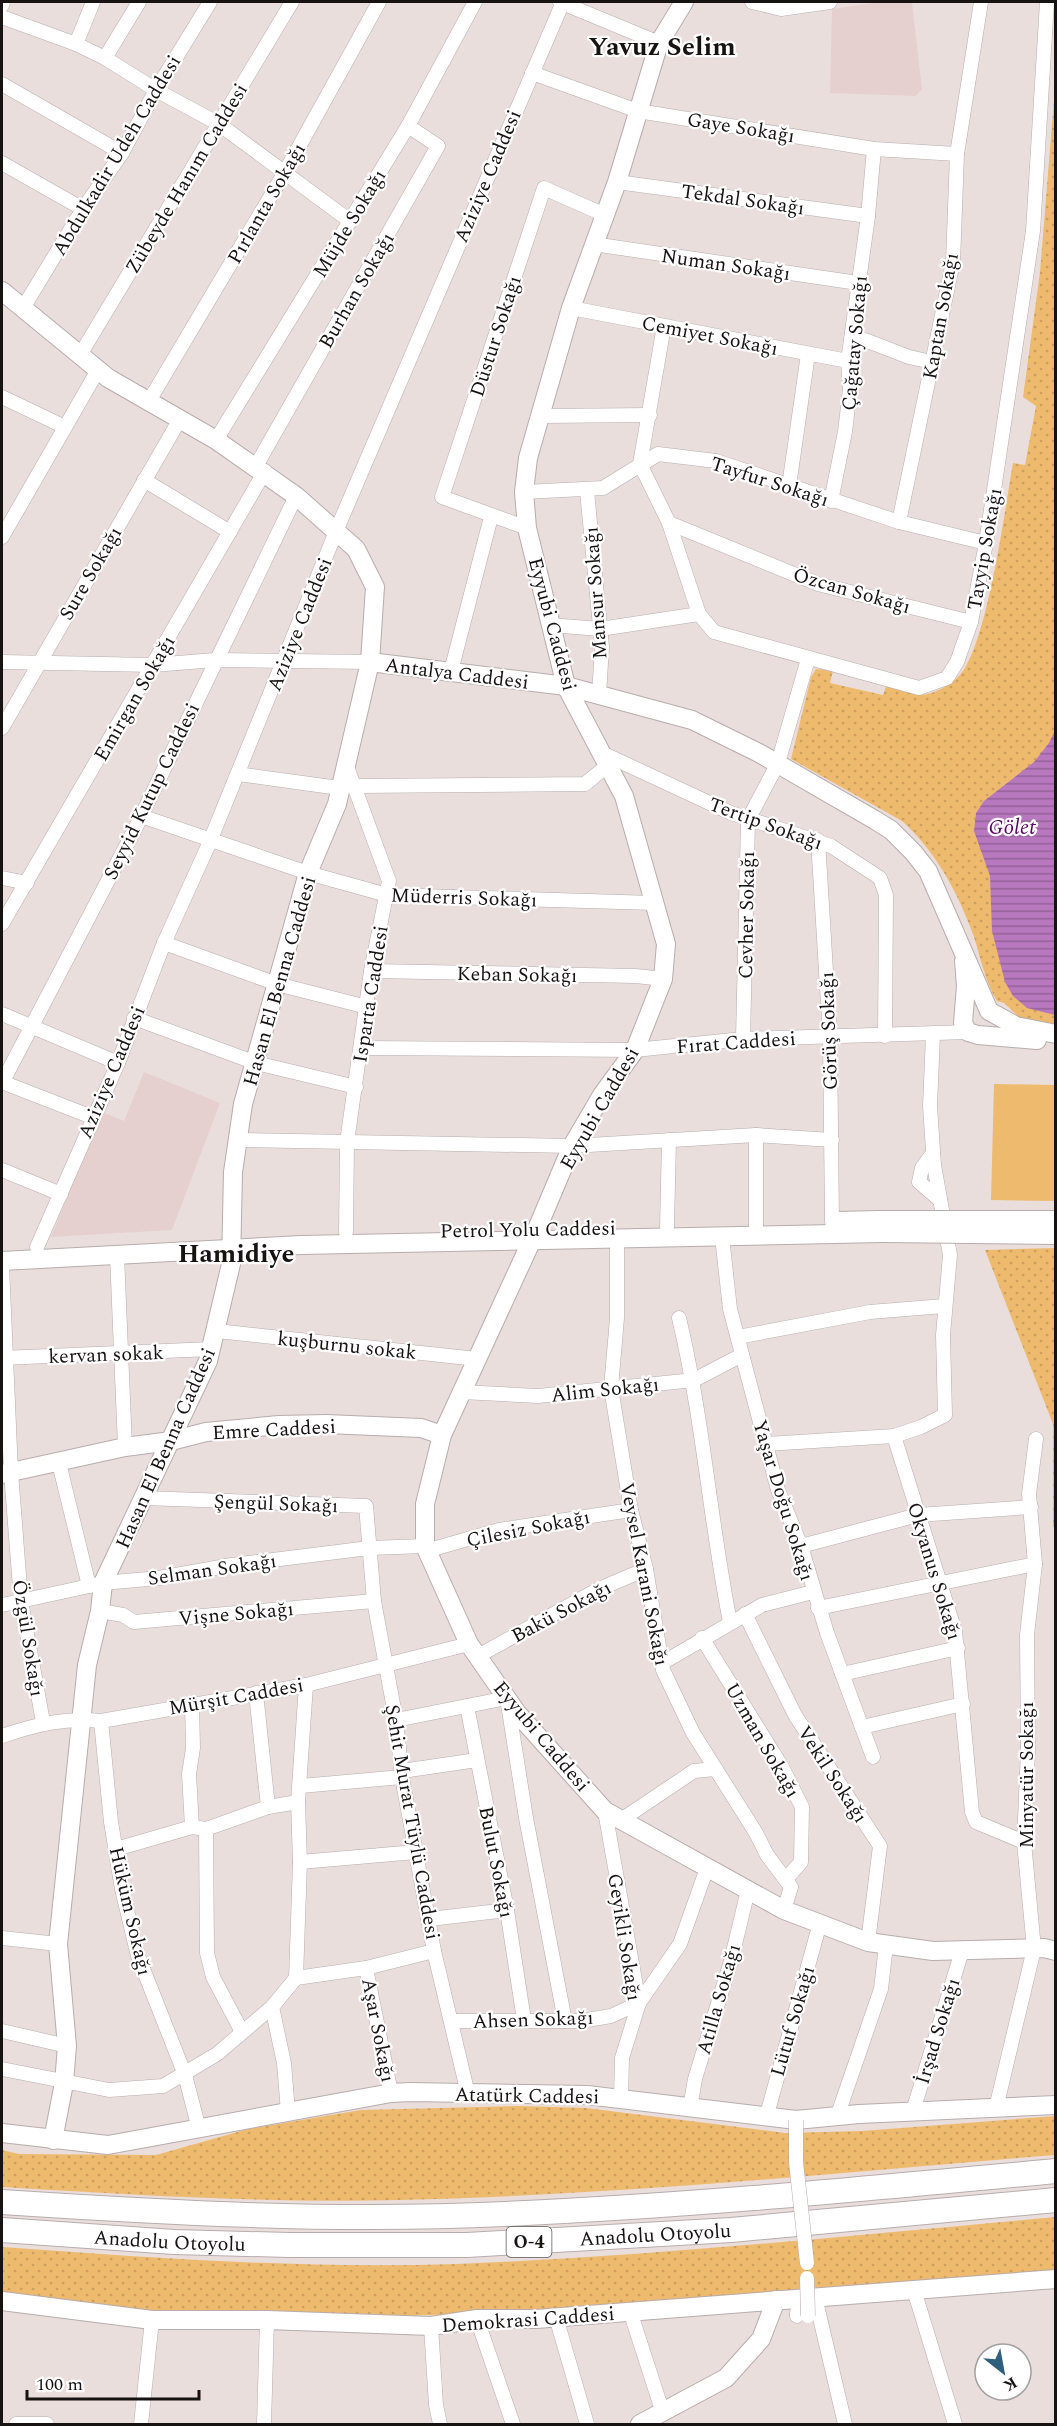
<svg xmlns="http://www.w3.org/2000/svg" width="1057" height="2426" viewBox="0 0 1057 2426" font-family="Spectral,serif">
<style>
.built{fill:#e5d0cf}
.grass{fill:url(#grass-dots)}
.garden{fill:#eeba6d}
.water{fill:url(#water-rules)}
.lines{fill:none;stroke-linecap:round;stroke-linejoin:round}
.street-casing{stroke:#b8acac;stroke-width:15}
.secondary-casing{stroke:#b8acac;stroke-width:20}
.highway-casing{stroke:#b8acac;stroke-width:26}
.street{stroke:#fff;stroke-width:14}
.secondary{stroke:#fff;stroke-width:18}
.highway{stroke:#fff;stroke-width:24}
.street-bridge-casing{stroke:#b8acac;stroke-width:15;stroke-linecap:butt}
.secondary-bridge-casing{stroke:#b8acac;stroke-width:20;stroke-linecap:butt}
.street-bridge{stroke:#fff;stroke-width:14}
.secondary-bridge{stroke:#fff;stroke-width:18}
.labels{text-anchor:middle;stroke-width:4.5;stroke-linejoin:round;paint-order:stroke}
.shield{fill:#fff;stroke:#5d5a5a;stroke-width:1.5}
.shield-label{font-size:18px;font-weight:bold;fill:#171313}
.street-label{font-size:20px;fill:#171313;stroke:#fff}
.water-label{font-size:21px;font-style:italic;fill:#590262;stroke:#fff}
.district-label{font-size:26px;font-weight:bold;fill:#171313;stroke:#fff}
</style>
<defs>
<pattern id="grass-dots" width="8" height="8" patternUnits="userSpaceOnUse" patternTransform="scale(1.5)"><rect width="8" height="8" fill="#eeba6d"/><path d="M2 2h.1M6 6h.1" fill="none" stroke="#cb9f5e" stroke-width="1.8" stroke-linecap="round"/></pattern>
<pattern id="water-rules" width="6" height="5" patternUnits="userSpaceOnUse" patternTransform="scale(1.5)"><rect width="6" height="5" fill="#b878be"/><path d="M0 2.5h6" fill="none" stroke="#956199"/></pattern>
</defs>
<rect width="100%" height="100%" fill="#eadedd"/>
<g class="built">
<polygon points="879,2 912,2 922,90 915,96 830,93 832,9"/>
<polygon points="144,1072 220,1103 172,1230 51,1237 102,1112 124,1121"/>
</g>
<g class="grass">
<path d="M1055 5V1028L1019 1017 1004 1003 997 1001C985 981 981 959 974 937 958 893 937 853 902 821L791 759 811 677 816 669 833 671 830 683 883 695 887 684C898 687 917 697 927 694 938 692 951 684 959 676 987 647 1005 508 1013 463L1025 465 1036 406 1023 397 1040 272 1054 100Z"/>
<polygon points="1055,1248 1056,1248 1055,1528 1053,1527 1053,1424 985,1250"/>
<path d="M519 2106 586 2108 785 2133 862 2131 1056 2116 1055 2155C837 2173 619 2195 399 2200 267 2203 133 2195 2 2187V2150L19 2154 156 2155 248 2129 361 2110Z"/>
<path d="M1056 2217 1055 2273 550 2312 390 2316 133 2313 2 2292V2247C154 2258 303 2269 457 2264 657 2256 856 2235 1056 2217Z"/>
</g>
<polygon class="garden" points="994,1084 1055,1085 1055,1201 991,1200"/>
<polygon class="water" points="1055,730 1056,1015 1055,1015 1027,1008 1013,996 1005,982 992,931 990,876 974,831 976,813 984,801 1034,762 1049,743"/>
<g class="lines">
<defs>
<g id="street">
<polyline points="560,2 659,43"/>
<polyline points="752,2 781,9 830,2"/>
<polyline points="2,5 3,2"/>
<polyline points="2,17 76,44 105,58 156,90 219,124 350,221"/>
<polyline points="76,44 93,2"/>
<polyline points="105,58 139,2"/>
<polyline points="532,73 638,111 874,149 957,154"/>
<polyline points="2,84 122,153"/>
<polyline points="2,163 83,209"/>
<polyline points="617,182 868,216"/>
<polyline points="593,244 858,283"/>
<polyline points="23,308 83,209 122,153 156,90 210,2"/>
<polyline points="571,308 848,361"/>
<polyline points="664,326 640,464 669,523 699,614"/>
<polyline points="852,335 909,357 932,362"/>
<polyline points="80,355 292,2"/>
<polyline points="2,397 65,427"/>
<polyline points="149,401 285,172 379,2"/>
<polyline points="541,416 650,415"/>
<polyline points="216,440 408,126 475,2"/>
<polyline points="256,466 438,146 408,126"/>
<polyline points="144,480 230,532"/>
<polyline points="789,486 808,354"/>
<polyline points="587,491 602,647 599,695"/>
<polyline points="524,492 603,488 658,454 716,461 899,522 986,543"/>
<polyline points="831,501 845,432 850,389 848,361 868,216 874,149"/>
<polyline points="899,522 953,262 957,154 981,2"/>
<polyline points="669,523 818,584 971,622"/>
<polyline points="527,528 442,497 544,188 605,215"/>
<polyline points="2,537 98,370"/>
<polyline points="550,625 600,629 699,614 714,632 919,688 947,678 957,662 971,622 986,543 1033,231 1047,2"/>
<polyline points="2,662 153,665 215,660 370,662"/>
<polyline points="451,671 491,517"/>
<polyline points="2,728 180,419"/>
<polyline points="602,753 731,813 831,846 880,878 886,895 885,1036"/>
<polyline points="346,764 389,881 371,971 347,1142 346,1232"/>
<polyline points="238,774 339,788"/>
<polyline points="355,786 585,784 608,765"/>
<polyline points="141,816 308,873 387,895 654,903"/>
<polyline points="818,840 830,1037 832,1222"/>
<polyline points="2,878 27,883"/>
<polyline points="2,924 265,471"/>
<polyline points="164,943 277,984 367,1007"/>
<polyline points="371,971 636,976 663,979"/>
<polyline points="2,1014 118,1063"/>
<polyline points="134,1018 256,1063 356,1087"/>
<polyline points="743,1039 748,820 778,763 808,659"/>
<polyline points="361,1048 635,1050 743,1039 968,1032"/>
<polyline points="2,1082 92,1117"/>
<polyline points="2,1083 136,827 296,496"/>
<polyline points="756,1135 756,1226"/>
<polyline points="238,1140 572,1146 756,1135 832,1140"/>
<polyline points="933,1153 922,1168 919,1182 940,1200"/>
<polyline points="2,1170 61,1194"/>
<polyline points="667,1227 669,1140"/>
<polyline points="722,1237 730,1309 778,1490 801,1546 827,1633 873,1757"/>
<polyline points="617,1239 617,1318 611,1388 631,1510 646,1569 663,1670 693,1733 756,1833 767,1855 791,1887 784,1910"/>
<polyline points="37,1247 118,1063 164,943 208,846 337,529 563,2"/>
<polyline points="117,1255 125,1447"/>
<polyline points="2,1266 11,1472 21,1601 43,1722"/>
<path d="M679 1318C703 1418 710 1521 730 1622"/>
<polyline points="217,1331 477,1359"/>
<polyline points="738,1337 870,1312 944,1306"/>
<polyline points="2,1358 211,1349"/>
<polyline points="462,1392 538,1396 694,1380 742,1355"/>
<polyline points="894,1436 955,1631 972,1812 976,1822 1024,1842"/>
<polyline points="766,1444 894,1436 921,1427 945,1415 943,1335 950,1255 934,1165 930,1106 933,1035"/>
<polyline points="59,1463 89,1586"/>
<polyline points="144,1498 366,1506 374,1601 396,1720 402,1777 434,1951 468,2094"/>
<polyline points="801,1546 918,1515 1031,1507"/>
<polyline points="426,1551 499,1530 631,1510"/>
<polyline points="2,1605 103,1583 159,1578 232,1565 369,1548 425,1546"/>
<polyline points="818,1608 1035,1564"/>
<polyline points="100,1611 123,1615 134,1622 374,1601"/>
<polyline points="745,1614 795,1715 880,1846 868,1942"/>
<polyline points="702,1638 782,1767 802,1807 801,1862 786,1879"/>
<polyline points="478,1656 597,1590 646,1569"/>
<polyline points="662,1663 762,1605 813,1592"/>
<polyline points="842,1674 958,1648"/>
<polyline points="256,1693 268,1807"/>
<polyline points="192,1703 193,1748 189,1774 192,1827"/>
<polyline points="467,1706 507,1910 524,2020"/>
<polyline points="396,1720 507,1698 526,1818 565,2021"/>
<polyline points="101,1721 111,1822 122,1889 138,1956 185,2075 199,2129"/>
<polyline points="862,1727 963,1704"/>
<path d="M2 1736C35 1725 65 1717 101 1721L306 1685 469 1644"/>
<polyline points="402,1771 477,1760"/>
<polyline points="301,1786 402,1777"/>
<polyline points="605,1811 639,2003 622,2058 621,2099"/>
<polyline points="621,1820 694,1771 715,1769"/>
<polyline points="206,1829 207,1953 213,1977 242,2032"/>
<polyline points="116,1849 192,1827 206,1829 268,1807 298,1802"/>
<polyline points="300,1862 416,1852"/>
<polyline points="430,1919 507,1910"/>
<polyline points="2,1938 58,1944"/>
<polyline points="366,1968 391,2093"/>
<polyline points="296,1978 366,1968 434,1951"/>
<polyline points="272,2007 284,2063 288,2112"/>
<polyline points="451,2021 581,2021 611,2016 639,2003 680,1944 707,1868"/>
<polyline points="2,2031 67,2046"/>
<polyline points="2,2069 109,2090 163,2086 217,2054 272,2007 296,1978 300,1862 298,1802 306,1685"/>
<polyline points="690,2108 695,2079 731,1961 748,1890"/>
<polyline points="996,2108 1034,1949 1024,1842 1028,1751 1027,1635 1035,1564 1029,1494 1036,1439"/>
<polyline points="913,2111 962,1951"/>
<polyline points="837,2117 881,1989 886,1945"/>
<polyline points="766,2118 820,1923"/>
<polyline points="914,2290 955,2424"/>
<polyline points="815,2297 845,2424"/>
<polyline points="630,2311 662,2410"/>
<polyline points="797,2316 797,2312"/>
<polyline points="556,2317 587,2424"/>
<polyline points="477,2319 513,2424"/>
<polyline points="431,2326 436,2405 440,2424"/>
<polyline points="16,2424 47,2424"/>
<polyline points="141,2424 152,2320"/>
<polyline points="264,2424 267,2320"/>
</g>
<g id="secondary">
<polyline points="684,2 659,43 617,182 571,308 528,458 524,492 527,528 566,686 624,796 666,944 663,979 635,1050 602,1095 572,1146 537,1229 442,1435 425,1504 425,1546 469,1644 517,1713 605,1811 784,1910 868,1942 933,1951 1044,1948 1056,1951"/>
<polyline points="2,291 108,378 216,440 296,496 356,549 375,587 370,662 337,804 308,873 243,1104 233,1172 231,1264 208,1361 103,1583 100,1611 87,1665 58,1944 67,2046 64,2083 53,2140"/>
<polyline points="370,662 566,686 692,720 759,753 875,820 891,830 913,852 928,871 989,1011 1016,1026 1056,1034"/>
<polyline points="964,961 966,986 963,1023 968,1032 978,1035 1037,1040"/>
<polyline points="837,1221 878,1220"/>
<polyline points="2,1261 301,1245 882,1233"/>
<polyline points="2,1474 125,1447 171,1441 206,1432 279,1425 326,1424 421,1428 442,1435"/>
<polyline points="2,2133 108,2145 391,2093 410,2092 587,2095 796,2120 859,2114 1056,2105"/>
<polyline points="2,2301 152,2320 267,2320 431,2326 477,2319 536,2319 1056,2279"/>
<polyline points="640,2424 726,2378 761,2339 776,2300"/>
</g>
<g id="highway">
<path d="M2 2202C169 2213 337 2222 505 2214 689 2206 872 2188 1056 2171"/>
<path id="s1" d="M2 2230 174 2242 289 2245H467L731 2230 1056 2200"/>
</g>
</defs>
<use href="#street" class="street-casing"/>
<use href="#secondary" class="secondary-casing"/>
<use href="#highway" class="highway-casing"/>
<use href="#street" class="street"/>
<use href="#secondary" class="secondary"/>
<use href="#highway" class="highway"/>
<defs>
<g id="street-bridge">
<polyline points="796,2120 796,2162 807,2263"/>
<polyline points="807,2278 808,2316"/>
</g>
<g id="secondary-bridge">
<polyline points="878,1220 1056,1220"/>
<polyline points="882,1233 1056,1235"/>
</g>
</defs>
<use href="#street-bridge" class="street-bridge-casing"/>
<use href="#secondary-bridge" class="secondary-bridge-casing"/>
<use href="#street-bridge" class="street-bridge"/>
<use href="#secondary-bridge" class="secondary-bridge"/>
</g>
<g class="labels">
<rect class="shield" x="506.5" y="2227" width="45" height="30" rx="4.5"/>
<g class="shield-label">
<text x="529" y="2248">O-4</text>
</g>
<g class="street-label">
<text transform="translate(741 127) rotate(9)" y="7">Gaye Sokağı</text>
<text transform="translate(116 155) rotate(-59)" y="7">Abdulkadir Udeh Caddesi</text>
<text transform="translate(487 176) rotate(-67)" y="7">Aziziye Caddesi</text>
<text transform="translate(186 178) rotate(-59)" y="7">Zübeyde Hanım Caddesi</text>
<text transform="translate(743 199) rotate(8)" y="7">Tekdal Sokağı</text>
<text transform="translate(266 203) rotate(-60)" y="7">Pırlanta Sokağı</text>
<text transform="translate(349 223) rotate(-59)" y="7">Müjde Sokağı</text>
<text transform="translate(726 264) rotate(8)" y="7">Numan Sokağı</text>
<text transform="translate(356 290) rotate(-60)" y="7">Burhan Sokağı</text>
<text transform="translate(940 316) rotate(-80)" y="7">Kaptan Sokağı</text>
<text transform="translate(710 335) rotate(11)" y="7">Cemiyet Sokağı</text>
<text transform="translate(495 336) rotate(-72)" y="7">Düstur Sokağı</text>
<text transform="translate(854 343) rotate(-85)" y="7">Çağatay Sokağı</text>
<text transform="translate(770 481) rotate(18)" y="7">Tayfur Sokağı</text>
<text transform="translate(984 549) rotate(-80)" y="7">Tayyip Sokağı</text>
<text transform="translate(90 573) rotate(-60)" y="7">Sure Sokağı</text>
<text transform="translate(852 590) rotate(16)" y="7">Özcan Sokağı</text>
<text transform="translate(595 593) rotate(-94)" y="7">Mansur Sokağı</text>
<text transform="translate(299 624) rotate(-68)" y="7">Aziziye Caddesi</text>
<text transform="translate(553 624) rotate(75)" y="7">Eyyubi Caddesi</text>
<text transform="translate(457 673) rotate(7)" y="7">Antalya Caddesi</text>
<text transform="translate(134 698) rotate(-60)" y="7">Emirgan Sokağı</text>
<text transform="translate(151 791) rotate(-64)" y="7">Seyyid Kutup Caddesi</text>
<text transform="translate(766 823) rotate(20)" y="7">Tertip Sokağı</text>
<text transform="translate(464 897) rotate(2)" y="7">Müderris Sokağı</text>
<text transform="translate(746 915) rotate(-89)" y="7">Cevher Sokağı</text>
<text transform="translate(517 974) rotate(1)" y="7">Keban Sokağı</text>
<text transform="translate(279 981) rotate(-74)" y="7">Hasan El Benna Caddesi</text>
<text transform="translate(370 994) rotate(-81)" y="7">Isparta Caddesi</text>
<text transform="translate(828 1031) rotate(-92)" y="7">Görüş Sokağı</text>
<text transform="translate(736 1042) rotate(-4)" y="7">Fırat Caddesi</text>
<text transform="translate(111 1072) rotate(-67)" y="7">Aziziye Caddesi</text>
<text transform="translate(599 1108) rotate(-60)" y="7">Eyyubi Caddesi</text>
<text transform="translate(528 1229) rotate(-1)" y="7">Petrol Yolu Caddesi</text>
<text transform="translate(347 1345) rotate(6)" y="7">kuşburnu sokak</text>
<text transform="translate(106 1354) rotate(-2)" y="7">kervan sokak</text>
<text transform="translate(605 1389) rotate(-6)" y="7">Alim Sokağı</text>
<text transform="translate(274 1429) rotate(-3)" y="7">Emre Caddesi</text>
<text transform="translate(165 1448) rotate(-66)" y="7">Hasan El Benna Caddesi</text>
<text transform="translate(784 1500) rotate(73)" y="7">Yaşar Doğu Sokağı</text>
<text transform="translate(276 1503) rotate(2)" y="7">Şengül Sokağı</text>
<text transform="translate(528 1528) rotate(-11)" y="7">Çilesiz Sokağı</text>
<text transform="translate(212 1569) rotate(-8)" y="7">Selman Sokağı</text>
<text transform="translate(935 1571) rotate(73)" y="7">Okyanus Sokağı</text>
<text transform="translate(645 1574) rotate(79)" y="7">Veysel Karani Sokağı</text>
<text transform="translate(561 1611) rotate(-28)" y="7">Bakü Sokağı</text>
<text transform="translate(236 1613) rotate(-5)" y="7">Vişne Sokağı</text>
<text transform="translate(29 1638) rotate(81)" y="7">Özgül Sokağı</text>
<text transform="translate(236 1696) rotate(-10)" y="7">Mürşit Caddesi</text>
<text transform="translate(542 1736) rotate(50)" y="7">Eyyubi Caddesi</text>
<text transform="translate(763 1740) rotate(60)" y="7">Uzman Sokağı</text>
<text transform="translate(833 1774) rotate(57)" y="7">Vekil Sokağı</text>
<text transform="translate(1026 1775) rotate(-90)" y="7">Minyatür Sokağı</text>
<text transform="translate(413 1822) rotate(80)" y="7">Şehit Murat Tüylü Caddesi</text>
<text transform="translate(497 1862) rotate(79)" y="7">Bulut Sokağı</text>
<text transform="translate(131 1911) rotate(77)" y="7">Hüküm Sokağı</text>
<text transform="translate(625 1937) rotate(81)" y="7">Geyikli Sokağı</text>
<text transform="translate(718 1999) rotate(-74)" y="7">Atilla Sokağı</text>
<text transform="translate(533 2019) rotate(-2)" y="7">Ahsen Sokağı</text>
<text transform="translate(792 2021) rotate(-74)" y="7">Lütuf Sokağı</text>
<text transform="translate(379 2030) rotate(79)" y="7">Aşar Sokağı</text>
<text transform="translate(937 2031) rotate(-73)" y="7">İrşad Sokağı</text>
<text transform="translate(527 2095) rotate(1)" y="7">Atatürk Caddesi</text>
<text dy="7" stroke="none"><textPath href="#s1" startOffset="654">Anadolu Otoyolu</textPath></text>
<text dy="7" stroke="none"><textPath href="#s1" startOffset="168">Anadolu Otoyolu</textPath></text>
<text transform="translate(528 2319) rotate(-4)" y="7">Demokrasi Caddesi</text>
</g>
<g class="water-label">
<text x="1012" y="834">Gölet</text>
</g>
<g class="district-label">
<text x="662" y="55">Yavuz Selim</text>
<text x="236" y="1262">Hamidiye</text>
</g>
</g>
<rect width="1057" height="2426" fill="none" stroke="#171313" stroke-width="6"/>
<g transform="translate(1003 2372) rotate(149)"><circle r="28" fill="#ffffff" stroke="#a2a1a1" stroke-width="1.5"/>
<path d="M0-4.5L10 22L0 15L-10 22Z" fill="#305f7e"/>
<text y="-9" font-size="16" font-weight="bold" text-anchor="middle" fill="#171313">K</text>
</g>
<path d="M27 2390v9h172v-9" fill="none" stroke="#171313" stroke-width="3"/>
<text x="36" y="2390" font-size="18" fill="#171313" stroke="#ffffff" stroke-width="4.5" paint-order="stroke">100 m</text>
</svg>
